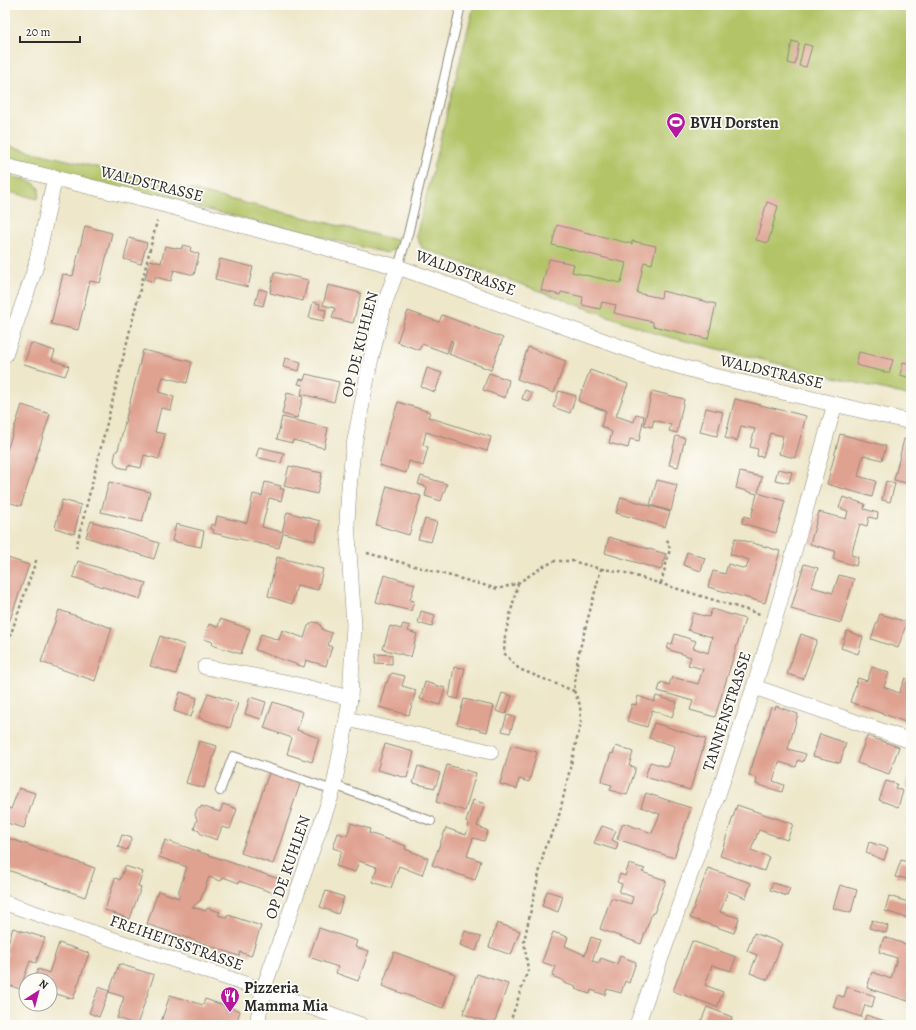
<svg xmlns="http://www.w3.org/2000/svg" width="916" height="1030" viewBox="0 0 916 1030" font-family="Alegreya,serif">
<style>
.green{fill:#b3c467;stroke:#6f7849}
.building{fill:#dfa190}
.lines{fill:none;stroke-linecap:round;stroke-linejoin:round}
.lane-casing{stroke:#8c897a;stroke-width:10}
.street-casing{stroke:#8c897a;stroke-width:16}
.path{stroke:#8c897a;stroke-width:2.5;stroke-dasharray:3 3;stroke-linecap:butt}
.lane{stroke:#fff;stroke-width:8}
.street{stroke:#fff;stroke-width:15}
.labels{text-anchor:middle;stroke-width:3.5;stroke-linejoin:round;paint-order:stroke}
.poi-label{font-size:16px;font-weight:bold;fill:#2b2b2b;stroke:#fdfcf7;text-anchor:start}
.street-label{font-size:16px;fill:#2b2b2b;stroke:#fdfcf7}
</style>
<rect width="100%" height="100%" fill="#fdfcf7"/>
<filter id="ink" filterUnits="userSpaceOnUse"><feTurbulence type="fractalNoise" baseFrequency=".025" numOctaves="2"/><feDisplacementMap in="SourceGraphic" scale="8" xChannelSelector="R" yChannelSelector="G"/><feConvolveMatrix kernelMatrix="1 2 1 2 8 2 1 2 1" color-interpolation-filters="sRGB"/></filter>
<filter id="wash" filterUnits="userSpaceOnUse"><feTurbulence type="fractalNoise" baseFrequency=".012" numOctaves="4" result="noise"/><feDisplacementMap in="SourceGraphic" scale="16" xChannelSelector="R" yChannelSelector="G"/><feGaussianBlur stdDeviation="0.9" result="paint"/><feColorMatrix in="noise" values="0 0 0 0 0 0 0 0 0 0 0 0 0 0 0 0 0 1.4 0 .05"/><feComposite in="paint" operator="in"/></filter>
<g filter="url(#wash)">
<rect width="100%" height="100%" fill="#eee7ca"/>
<g class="green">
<polygon points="474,5 911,5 911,396 657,334 422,248 416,236"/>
<polygon points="5,145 328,223 400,241 395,249 387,253 5,161"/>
<path d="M5 175C13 177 34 180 38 187 40 190 39 195 38 199L5 191Z"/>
</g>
<g id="blocks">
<g class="building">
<polygon points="792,41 799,43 795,65 788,63"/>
<polygon points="804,44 812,46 806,67 799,66"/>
<polygon points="767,202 778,206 768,243 756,240"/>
<polygon points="557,225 632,244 632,241 656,246 652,264 644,262 637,293 661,298 662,291 716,304 708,339 653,326 653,322 614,313 616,305 602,302 600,309 582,305 583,297 561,292 560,295 541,290 549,259 574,264 572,272 621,283 622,281 621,281 622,279 626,263 552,245"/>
<polygon points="85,226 112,233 100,283 90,281 78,330 51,324 63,274 73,276"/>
<polygon points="129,238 147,243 141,264 124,259"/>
<polygon points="183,245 191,247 190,251 199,254 194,275 174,270 171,281 155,277 154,282 145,279 150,260 161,263 165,246 181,249"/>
<polygon points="220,259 253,267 248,287 215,279"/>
<polygon points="274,272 308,280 303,301 270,293"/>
<polygon points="328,285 361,293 353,323 332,318 335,308 323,305"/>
<polygon points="259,289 267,291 263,306 255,304"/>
<polygon points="313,302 320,304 319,309 326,310 324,321 309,318"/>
<polygon points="408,311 439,322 442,315 503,338 491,370 449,354 453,342 451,340 447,353 422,344 419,350 397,342"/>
<polygon points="31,343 55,351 52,360 69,366 65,376 24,364"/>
<polygon points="528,347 566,361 554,393 517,379"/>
<polygon points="143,350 192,362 187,383 163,377 159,392 174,397 171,410 161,408 155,432 165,434 159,459 144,455 141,468 128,465 127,469 118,467 114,461 116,451 118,450"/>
<polygon points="859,352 893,360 889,373 856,365"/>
<polygon points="285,358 301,362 299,371 283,367"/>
<polygon points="903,362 911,364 911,378 900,375"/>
<polygon points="427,368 442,373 435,392 421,387"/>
<polygon points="590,370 628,384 616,416 634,422 636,414 644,416 639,441 630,439 628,448 609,443 612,432 601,426 606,411 578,401"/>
<polygon points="489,373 509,380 505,398 483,390"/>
<polygon points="306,374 339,382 334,402 301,394 303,385 298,384 300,379 304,380"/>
<polygon points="525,390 532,393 529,401 522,399"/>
<polygon points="559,391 576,396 570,413 553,407"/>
<polygon points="652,391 684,399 677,433 669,431 671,425 654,420 652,427 644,425"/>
<polygon points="287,393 303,397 297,418 282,414"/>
<polygon points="735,399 806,416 795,458 779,454 783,436 770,433 763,457 757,456 758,449 750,447 755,429 741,426 737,441 725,438"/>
<polygon points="398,402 430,412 428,417 491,437 487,451 426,432 423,445 428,447 423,466 409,461 406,473 379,465 391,421 392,421"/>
<polygon points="22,405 50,414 21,506 5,501 5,456"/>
<polygon points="706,408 723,412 717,436 700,432"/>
<polygon points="282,417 328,428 324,448 293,440 292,443 277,439"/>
<polygon points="840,434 886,446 882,460 863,455 858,476 876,481 872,497 827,484"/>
<polygon points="676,436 685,438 678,467 669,465"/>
<polygon points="904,439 911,440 911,484 894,480"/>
<polygon points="259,447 284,453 281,463 256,457"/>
<polygon points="289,466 322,473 317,494 284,486"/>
<polygon points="778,469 792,472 789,483 775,480"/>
<polygon points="740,472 762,477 758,493 785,501 776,533 742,523 744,516 751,518 757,494 736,488"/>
<polygon points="421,476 447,484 441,501 425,496 427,487 418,484"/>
<polygon points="657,480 677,485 671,511 650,505"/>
<polygon points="886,481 895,484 890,502 882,500"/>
<polygon points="109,482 150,492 142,522 101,512"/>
<polygon points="265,482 281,486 280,489 284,489 281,501 269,498 262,527 282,532 287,512 320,521 315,541 283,533 279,548 213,533 214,530 210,529 211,524 215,526 217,516 247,523 253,494 262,496"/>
<polygon points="387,486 421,496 409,535 376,525"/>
<polygon points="621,497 670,512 665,527 616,513"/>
<polygon points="843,497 865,504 864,509 878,513 877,519 869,517 867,526 860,524 851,555 858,557 856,566 833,559 835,551 810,544 819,512 846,519 848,511 839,508"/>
<polygon points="62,500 81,505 74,534 55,528"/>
<polygon points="425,519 437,522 431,542 418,539"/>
<polygon points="91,521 159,543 154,559 86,537"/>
<polygon points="176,524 204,531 201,547 172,541"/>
<polygon points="609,537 666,554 661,570 605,553"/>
<polygon points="735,538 780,551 765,603 708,587 713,571 725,574 728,564 746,569 749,560 730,554"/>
<polygon points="687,552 705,558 701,571 683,565"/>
<polygon points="5,557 29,565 5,634"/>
<polygon points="277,557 323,569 318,590 297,585 292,604 268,596"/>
<polygon points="78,561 146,583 140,599 73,577"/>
<polygon points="804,564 818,568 812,587 833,593 839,575 854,579 841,623 791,609"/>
<polygon points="384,575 415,584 410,600 414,601 411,611 376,602"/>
<polygon points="712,609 745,619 715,717 690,710 693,701 658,691 661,682 669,685 672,677 698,684 703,669 688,665 691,657 667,649 669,643 672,644 675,634 696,641 693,648 708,653 712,637 688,630 693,613 709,617"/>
<polygon points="59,610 112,628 95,681 41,662"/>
<polygon points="421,611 435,615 432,627 418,623"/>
<polygon points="880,614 907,622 898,648 871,639"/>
<polygon points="220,619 250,629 241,654 212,645 213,642 204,639 209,624 218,627"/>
<polygon points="313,622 319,623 323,630 332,633 328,645 332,647 326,666 306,660 304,667 255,650 261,634 279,640 282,630 304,638 308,626"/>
<polygon points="403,624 410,626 408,631 417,634 411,657 383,649 390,626 401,629"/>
<polygon points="847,631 863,637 858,654 841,648"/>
<polygon points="801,634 817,640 803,679 787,674"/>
<polygon points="160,636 185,645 176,674 150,666"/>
<polygon points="376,654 392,655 392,664 375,663"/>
<polygon points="454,667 465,668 458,699 449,697"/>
<polygon points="872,667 889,673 884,687 899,693 905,678 911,681 911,724 850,702 858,678 867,681"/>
<polygon points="392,673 405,676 402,686 416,690 409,715 379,707 386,682 387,683 390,675"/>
<polygon points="425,682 445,688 440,705 420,699"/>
<polygon points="180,692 197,698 191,717 174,711"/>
<polygon points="208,693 238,703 230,728 199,718"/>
<polygon points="502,693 512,696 506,714 496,711"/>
<polygon points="638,696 654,702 656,696 677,702 672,717 652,710 647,727 627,721 632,704 636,705"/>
<polygon points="250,697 266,702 261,719 245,714"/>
<polygon points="464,699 494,706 487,732 457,724"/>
<polygon points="273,702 303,712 297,730 319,738 312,762 287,754 292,738 264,728"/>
<polygon points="776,706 798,714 788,749 806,754 803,762 798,760 796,767 779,762 773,781 784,785 782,792 756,784 757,778 749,775 771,707 775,709"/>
<polygon points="507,715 515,717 510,733 502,731"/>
<polygon points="654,723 706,739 690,790 645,777 650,762 668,767 675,746 649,738"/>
<polygon points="820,734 846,743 840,763 813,756"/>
<polygon points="867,736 899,747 889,774 857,763"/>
<polygon points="199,741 217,746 204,788 186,783"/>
<polygon points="385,744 414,752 407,778 377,770"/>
<polygon points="511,745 537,752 529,782 519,779 517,789 500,784"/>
<polygon points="616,746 633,752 629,766 635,767 635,771 627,795 610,790 612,785 601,782 611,753 613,754"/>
<polygon points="447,765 476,773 465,811 436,802"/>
<polygon points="418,766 440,773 435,788 413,783"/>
<polygon points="270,770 301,781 273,864 241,853"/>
<polygon points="911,771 911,789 905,787"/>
<polygon points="886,781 897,784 895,788 903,791 898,807 879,800"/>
<polygon points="19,788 35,793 24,828 7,823 5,829 5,807 11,809"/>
<polygon points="646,793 691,808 674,858 617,839 623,823 652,833 660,814 641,807"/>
<polygon points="473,800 485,804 477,826 488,831 484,841 473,838 467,856 481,861 475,880 432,865 446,828 466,835 469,824 466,822"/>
<polygon points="223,804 237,809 230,829 222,827 217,840 201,834 199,831 194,829 197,819 195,815 197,809 201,808 201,806 220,812"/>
<polygon points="737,805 793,824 787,840 759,830 751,850 769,857 764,871 720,856"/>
<polygon points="351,823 370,829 369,833 406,846 405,849 428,858 422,875 399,866 391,888 373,882 377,867 359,861 355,872 336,866 342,851 333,848 338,833 347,836"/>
<polygon points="602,826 616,831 612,840 618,843 616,850 594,843"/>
<polygon points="122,835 132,838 127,850 118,847"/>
<polygon points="5,837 95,868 85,897 5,869"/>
<polygon points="165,840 279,879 274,893 239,881 239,883 223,877 221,881 209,877 200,901 192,907 206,911 207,908 220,912 218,915 227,918 228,915 261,926 251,956 240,952 239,956 147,924 158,891 179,898 179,890 187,867 159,857"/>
<polygon points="869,842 888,848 884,860 866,853"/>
<polygon points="901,860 911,863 911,880 900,877 900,878 895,877"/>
<polygon points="629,864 645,869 642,872 665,880 666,883 664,886 654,913 652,913 641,944 600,929 611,898 631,904 633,897 619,892 622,884 617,882 620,874 625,876"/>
<polygon points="125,866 143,872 138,886 141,887 130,919 105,910 115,878 120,880"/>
<polygon points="708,868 751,883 746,898 728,891 724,902 720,912 739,918 734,933 690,918"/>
<polygon points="773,883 790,888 787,896 770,890"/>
<polygon points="840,885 857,890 851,913 833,908"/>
<polygon points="326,891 344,897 338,914 320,907"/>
<polygon points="547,891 563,896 558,912 542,906"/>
<polygon points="889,896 911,903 911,919 885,911"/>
<polygon points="872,920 888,926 886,933 869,928"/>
<polygon points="497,923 520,931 511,955 489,947"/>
<polygon points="13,928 45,938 36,963 30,961 20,989 5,984 5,960 6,960 8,954 5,951"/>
<polygon points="319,928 357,941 355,947 369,951 358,981 336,973 338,967 309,957"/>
<polygon points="465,931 481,937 476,951 460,945"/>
<polygon points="553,932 568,937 565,946 585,955 591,937 600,940 592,961 599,963 601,958 617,964 620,956 636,962 629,983 625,981 621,993 607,989 605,995 591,990 590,994 575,989 576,987 564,983 564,981 552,976 556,967 542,962"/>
<polygon points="754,933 782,943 768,980 750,973 757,955 747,951"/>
<polygon points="884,937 911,946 911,1002 867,988 872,972 891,979 897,958 879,952"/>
<polygon points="692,941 736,957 731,971 712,965 705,985 723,992 717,1007 673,991"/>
<polygon points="59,943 89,953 73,999 50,992 50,980 35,980 38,969 49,973"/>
<polygon points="394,952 455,974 443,1008 382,986"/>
<polygon points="119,964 154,975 137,1025 117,1018 124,997 109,992"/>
<polygon points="477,974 508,984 494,1024 463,1014"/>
<polygon points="99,987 109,991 99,1017 89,1013"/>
<polygon points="847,987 875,996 872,1007 865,1005 861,1017 833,1007 837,995 844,997"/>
<polygon points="170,995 203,1005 205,999 240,1011 236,1025 160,1025"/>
<polygon points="707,1007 732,1017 729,1025 700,1024"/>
<polygon points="866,1015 897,1025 863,1025"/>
</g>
</g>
</g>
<g filter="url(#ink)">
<use href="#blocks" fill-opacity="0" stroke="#8c897a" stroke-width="1"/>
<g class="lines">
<defs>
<g id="lane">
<polyline points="398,267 408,234 461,5"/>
<polyline points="334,785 431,821"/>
<polyline points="220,791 233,756 333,790"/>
</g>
<g id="street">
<polyline points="5,166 161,204 398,267 621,347 671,364 710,375 911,422"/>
<polyline points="5,355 35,269 55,177"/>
<polyline points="205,667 285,682 350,698"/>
<polyline points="754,687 911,741"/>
<polyline points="347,719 491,752"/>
<polyline points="5,903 263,990 361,1025"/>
<polyline points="257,1025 263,990 333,790 347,719 350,698 354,625 347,522 349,488 353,450 370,363 384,305 398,267"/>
<path d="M637 1025C677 913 717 801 754 687 784 594 808 498 835 404"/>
</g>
</defs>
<use href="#lane" class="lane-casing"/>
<use href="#street" class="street-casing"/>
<g class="path">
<polyline points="76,548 157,221"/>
<polyline points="367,553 498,589 518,583 544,566 555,561 572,561 601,569 578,656 574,691 580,705 581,722 557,824 545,847 524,941 528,970 509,1025"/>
<polyline points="601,569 619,571 760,614"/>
<polyline points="518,583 505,636 504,653 519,669 574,691"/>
<polyline points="661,583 670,549 667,539"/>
<polyline points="6,648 37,558"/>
</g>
<use href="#lane" class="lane"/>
<use href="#street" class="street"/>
</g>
</g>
<defs>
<symbol id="stadium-pin" viewBox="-11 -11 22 30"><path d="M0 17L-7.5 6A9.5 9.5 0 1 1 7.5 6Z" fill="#b5179e" stroke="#fdfcf7"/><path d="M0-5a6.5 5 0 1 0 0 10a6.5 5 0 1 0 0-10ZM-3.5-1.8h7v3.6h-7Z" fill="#fff"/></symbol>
<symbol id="restaurant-pin" viewBox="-11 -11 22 30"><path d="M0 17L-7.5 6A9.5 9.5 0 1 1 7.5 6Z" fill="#b5179e" stroke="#fdfcf7"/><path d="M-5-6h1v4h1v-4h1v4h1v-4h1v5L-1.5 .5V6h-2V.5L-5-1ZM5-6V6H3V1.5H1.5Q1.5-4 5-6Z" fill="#fff"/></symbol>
</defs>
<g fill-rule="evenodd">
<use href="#stadium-pin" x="665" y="111" width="22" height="30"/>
<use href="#restaurant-pin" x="219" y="985" width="22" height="30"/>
</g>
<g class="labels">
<g class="poi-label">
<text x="690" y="128">BVH Dorsten</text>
<text x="244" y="993">Pizzeria<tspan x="244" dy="18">Mamma Mia</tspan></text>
</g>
<g class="street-label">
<text transform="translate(152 183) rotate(14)" y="6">WALDSTRASSE</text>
<text transform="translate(466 272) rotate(20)" y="6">WALDSTRASSE</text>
<text transform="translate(359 344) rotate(-76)" y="6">OP DE KUHLEN</text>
<text transform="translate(772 371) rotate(13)" y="6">WALDSTRASSE</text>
<text transform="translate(726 711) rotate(-72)" y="6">TANNENSTRASSE</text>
<text transform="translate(287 867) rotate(-71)" y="6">OP DE KUHLEN</text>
<text transform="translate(177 942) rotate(19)" y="6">FREIHEITSSTRASSE</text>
</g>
</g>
<rect width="916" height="1030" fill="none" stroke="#fdfcf7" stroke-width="20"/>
<g transform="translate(38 992) rotate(36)"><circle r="19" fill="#fdfcf7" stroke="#a9a8a5"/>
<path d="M0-3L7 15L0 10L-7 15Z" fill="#b5179e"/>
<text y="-6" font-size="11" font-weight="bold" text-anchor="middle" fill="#2b2b2b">N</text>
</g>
<path d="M20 36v6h60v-6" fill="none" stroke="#2b2b2b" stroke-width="2"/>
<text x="26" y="36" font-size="12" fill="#2b2b2b" stroke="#fdfcf7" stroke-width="3" paint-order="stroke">20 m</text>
</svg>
